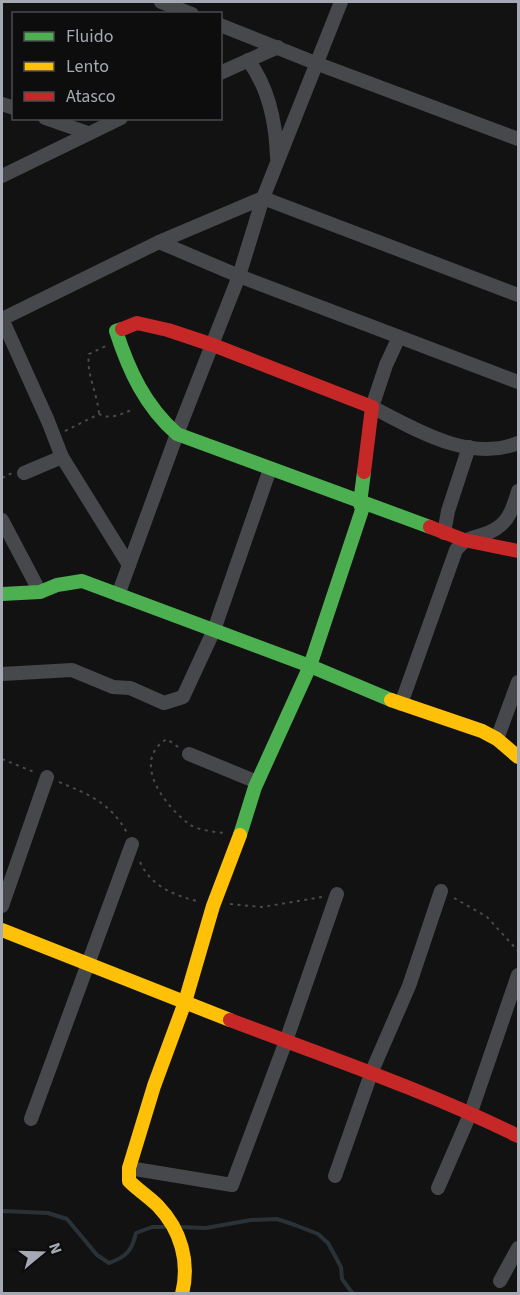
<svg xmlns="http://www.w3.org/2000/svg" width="520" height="1295" viewBox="0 0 520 1295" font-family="'Source Sans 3',sans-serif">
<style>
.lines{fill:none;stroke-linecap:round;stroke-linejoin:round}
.stream{stroke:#2a3237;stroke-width:4}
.path{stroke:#484a4d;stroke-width:2;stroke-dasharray:3 4.5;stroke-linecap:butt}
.street{stroke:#47484b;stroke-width:14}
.fast{stroke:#4caf50;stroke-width:14}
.slow{stroke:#ffc107;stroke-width:14}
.jam{stroke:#c62828;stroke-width:14}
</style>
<rect width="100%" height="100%" fill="#121213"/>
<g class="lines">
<g class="stream">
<path d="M2 1211 48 1213 67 1219 97 1255 109 1263C126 1257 132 1251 136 1233L152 1227H166"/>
<polyline points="180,1227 206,1228 251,1220 277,1219 295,1225 318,1234 328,1243 341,1267 342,1279 353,1294"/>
</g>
<g class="path">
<path d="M99 413C97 393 86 373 89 354L106 346"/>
<path d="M65 431 99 414C112 420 121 414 134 409"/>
<polyline points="2,478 12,473"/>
<path d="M178 747 167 739C130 761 165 806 189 824 197 830 214 832 225 833"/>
<polyline points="2,759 34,772"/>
<path d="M59 782C88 794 111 803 127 833"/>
<path d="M140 862C151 886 173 895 197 901"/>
<polyline points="454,898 487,917 518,951"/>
<polyline points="230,904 262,907 322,897"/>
</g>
<g class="street">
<polyline points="161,2 192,14"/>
<polyline points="220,25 318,64 518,139"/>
<path d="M248 60C269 88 276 124 277 158"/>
<polyline points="220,73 278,47"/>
<polyline points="2,104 14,108"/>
<polyline points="45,118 88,133"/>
<polyline points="2,176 121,118"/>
<polyline points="159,242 239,276 518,382"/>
<polyline points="2,319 159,242 263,198 518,295"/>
<polyline points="2,319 48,421 62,457 129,565"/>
<path d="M399 337 386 365 372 407C415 429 469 463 518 443"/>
<polyline points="24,473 62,457"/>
<polyline points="2,520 40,592"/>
<polyline points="444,533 448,511 469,447"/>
<polyline points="118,595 177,434 239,276 263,198 341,2"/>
<polyline points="2,674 72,670 113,687 130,688 164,703 183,697 214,630 270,469"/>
<path d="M401 704 456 550C470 532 482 539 497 528 510 520 514 504 518 491"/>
<polyline points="497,739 518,682"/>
<polyline points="189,754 257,782"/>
<polyline points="2,906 47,777"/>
<polyline points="31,1119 132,844"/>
<polyline points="129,1168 232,1185 286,1041 337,894"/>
<polyline points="335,1176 372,1071 409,986 441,891"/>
<polyline points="438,1188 471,1112 518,975"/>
<polyline points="500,1281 518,1248"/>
</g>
<g class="fast">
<path d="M122 329 116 331C129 371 145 406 177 434L430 527"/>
<polyline points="2,594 40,592 57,585 82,581 310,666 391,700"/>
<polyline points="240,835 255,787 310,666 362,510 360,503 364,472"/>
</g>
<g class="slow">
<polyline points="391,700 482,731 497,739 518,757"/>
<polyline points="2,930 230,1020"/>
<path d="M182 1294C190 1262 181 1230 158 1206 149 1197 138 1190 129 1181V1168L154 1086 185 1002 213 906 240 835"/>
</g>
<g class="jam">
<polyline points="122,329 137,323 168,330 213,345 372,407 364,472"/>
<polyline points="430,527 464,540 518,551"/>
<path d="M230 1020C327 1057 425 1090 518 1136"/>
</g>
</g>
<rect width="520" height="1295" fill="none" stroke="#a5a9b3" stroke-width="6"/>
<rect x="12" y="12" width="210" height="108" fill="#0d0d0e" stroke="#4a4b50" stroke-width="1.5"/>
<rect x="24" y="32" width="30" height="9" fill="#4caf50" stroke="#4a4b50" stroke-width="1.5"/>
<text x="66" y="42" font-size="18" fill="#a5a9b3">Fluido</text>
<rect x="24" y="62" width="30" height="9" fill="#ffc107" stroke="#4a4b50" stroke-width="1.5"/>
<text x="66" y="72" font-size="18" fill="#a5a9b3">Lento</text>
<rect x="24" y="92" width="30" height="9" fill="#c62828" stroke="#4a4b50" stroke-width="1.5"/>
<text x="66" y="102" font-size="18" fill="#a5a9b3">Atasco</text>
<g transform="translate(42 1253) rotate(71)" stroke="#0d0d0e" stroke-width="4.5" paint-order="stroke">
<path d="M0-4.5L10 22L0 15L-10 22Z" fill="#a5a9b3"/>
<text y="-9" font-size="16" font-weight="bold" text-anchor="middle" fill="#a5a9b3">N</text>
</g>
</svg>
